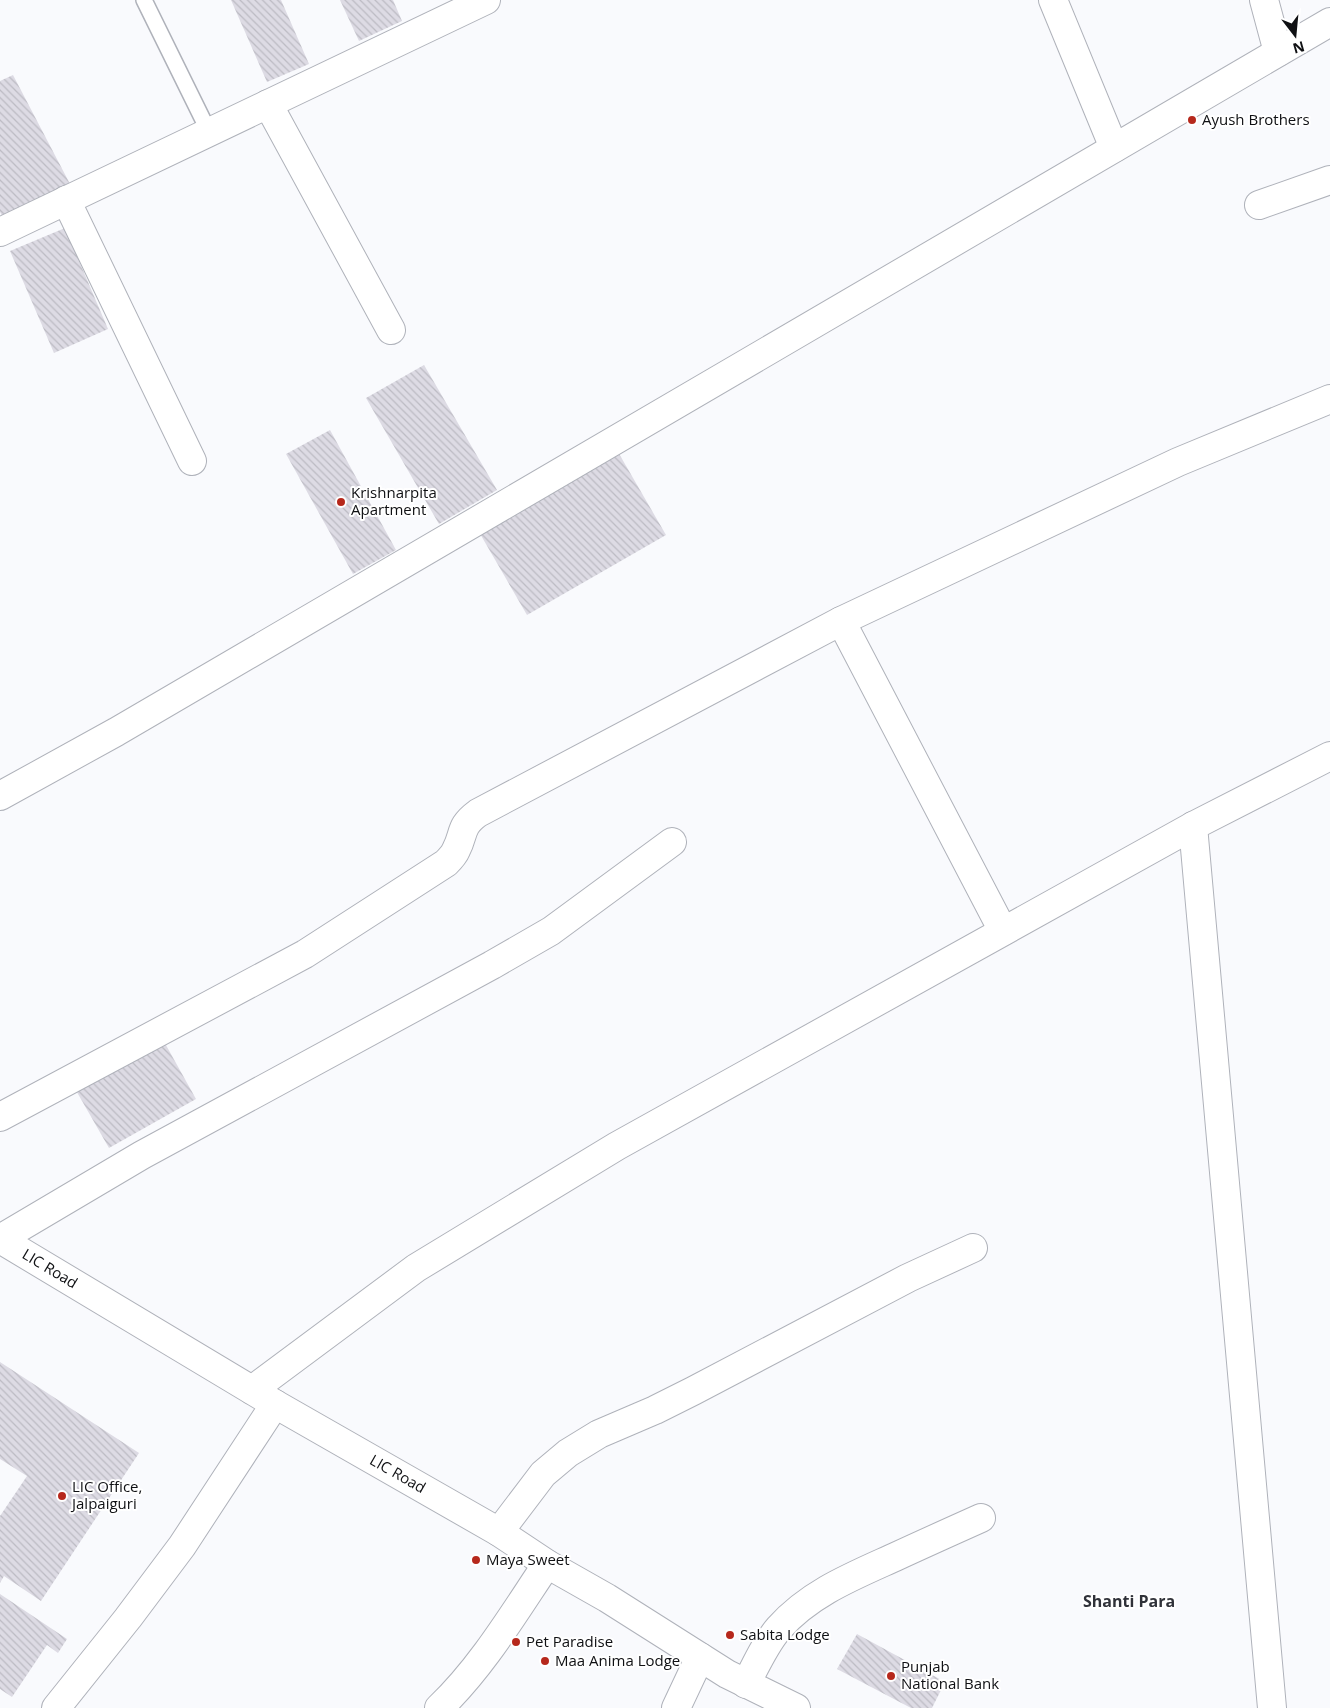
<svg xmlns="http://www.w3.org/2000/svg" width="1330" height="1708" viewBox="0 0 1330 1708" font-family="'Open Sans',sans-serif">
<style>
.building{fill:url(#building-back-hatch)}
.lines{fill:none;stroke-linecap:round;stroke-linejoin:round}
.lane-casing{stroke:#afb2ba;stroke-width:18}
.street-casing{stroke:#afb2ba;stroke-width:30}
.secondary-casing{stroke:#afb2ba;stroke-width:30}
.lane{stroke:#fff;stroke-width:15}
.street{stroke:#fff;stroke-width:28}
.secondary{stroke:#fff;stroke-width:28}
.poi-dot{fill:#b6281c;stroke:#fff;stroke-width:2}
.labels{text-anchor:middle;stroke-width:4;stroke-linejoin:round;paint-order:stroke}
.poi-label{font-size:15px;fill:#0f1013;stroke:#fff;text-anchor:start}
.street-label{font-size:15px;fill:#0f1013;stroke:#fff}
.neighbourhood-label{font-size:16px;font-weight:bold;fill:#303239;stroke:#fff}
</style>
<defs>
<pattern id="building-back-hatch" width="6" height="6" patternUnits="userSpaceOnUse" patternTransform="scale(1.25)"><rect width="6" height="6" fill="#dddbe4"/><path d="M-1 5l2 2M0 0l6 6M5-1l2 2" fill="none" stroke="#bcbbc3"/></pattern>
</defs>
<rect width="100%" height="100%" fill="#f9fafd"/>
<g class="building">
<polygon points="231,0 281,0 309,64 267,82"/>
<polygon points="340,0 393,0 402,21 359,41"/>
<polygon points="13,75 70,184 3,218 0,212 0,81"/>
<polygon points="65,228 108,329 54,353 10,251"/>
<polygon points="424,365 497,490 439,524 366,398"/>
<polygon points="330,430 396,550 353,574 286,454"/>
<polygon points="618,452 666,535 527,615 479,532"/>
<polygon points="162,1038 196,1099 109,1148 74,1087"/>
<polygon points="0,1362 139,1453 41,1601 4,1576 0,1583 0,1516 27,1476 0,1459"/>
<polygon points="0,1594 67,1639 58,1653 47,1645 12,1697 0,1689"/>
<polygon points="857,1634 945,1682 932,1708 911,1708 837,1669"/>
</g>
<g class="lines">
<defs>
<polyline id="lane" points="144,0 209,132"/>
<g id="street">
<polyline points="1053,0 1114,148"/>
<polyline points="1264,0 1278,52"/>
<polyline points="268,104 391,330"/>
<polyline points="66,200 192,461"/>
<polyline points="1259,205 1330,180"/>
<polyline points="0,232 486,0"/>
<polyline points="841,621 1003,931"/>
<polyline points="0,796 116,732 1330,22"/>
<polyline points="1193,826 1272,1708"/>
<path d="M0 1117 305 954 446 863C450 859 454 855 456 850 465 833 459 827 478 813L841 621 1178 462 1330 399"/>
<polyline points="0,1239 142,1155 492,965 551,931 672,842"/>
<polyline points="252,1390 416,1268 617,1146 1193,826 1330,756"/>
<polyline points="499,1532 543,1474 568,1453 599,1434 655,1410 693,1391 908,1278 973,1248"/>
<path d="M746 1684C756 1665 765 1644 779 1628 810 1593 853 1576 895 1557 923 1544 952 1531 981 1518"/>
<polyline points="56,1708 128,1618 182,1546 275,1404"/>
<path d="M439 1708C482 1667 514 1613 547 1564"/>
<polyline points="676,1708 700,1657"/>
</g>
<g id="secondary">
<path id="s1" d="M0 1239 275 1404 499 1532 547 1564 607 1598 727 1674 796 1708"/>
</g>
</defs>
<use href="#lane" class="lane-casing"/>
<use href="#street" class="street-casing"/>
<use href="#secondary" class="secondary-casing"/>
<use href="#lane" class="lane"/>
<use href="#street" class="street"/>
<use href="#secondary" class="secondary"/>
</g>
<g class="poi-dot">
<circle cx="1192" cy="120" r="5"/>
<circle cx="341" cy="502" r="5"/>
<circle cx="62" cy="1496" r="5"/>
<circle cx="476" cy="1560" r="5"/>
<circle cx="730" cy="1635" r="5"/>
<circle cx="516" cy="1642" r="5"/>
<circle cx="545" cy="1661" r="5"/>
<circle cx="891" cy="1676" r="5"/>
</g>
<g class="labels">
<g class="poi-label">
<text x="1202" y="125">Ayush Brothers</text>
<text x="351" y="498">Krishnarpita<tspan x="351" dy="17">Apartment</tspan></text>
<text x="72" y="1492">LIC Office,<tspan x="72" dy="17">Jalpaiguri</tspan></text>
<text x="486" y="1565">Maya Sweet</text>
<text x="740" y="1640">Sabita Lodge</text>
<text x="526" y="1647">Pet Paradise</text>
<text x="555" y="1666">Maa Anima Lodge</text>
<text x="901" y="1672">Punjab<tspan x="901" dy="17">National Bank</tspan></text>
</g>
<g class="street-label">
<text dy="5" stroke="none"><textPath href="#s1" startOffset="58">LIC Road</textPath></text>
<text dy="5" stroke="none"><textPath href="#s1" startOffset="462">LIC Road</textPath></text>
</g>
<g class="neighbourhood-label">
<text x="1129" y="1607">Shanti Para</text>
</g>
</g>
<g transform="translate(1295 35) rotate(164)" stroke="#ffffff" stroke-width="4" paint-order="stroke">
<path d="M0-4L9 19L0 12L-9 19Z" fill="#0f1013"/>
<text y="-8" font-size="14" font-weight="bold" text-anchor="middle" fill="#0f1013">N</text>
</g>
</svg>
